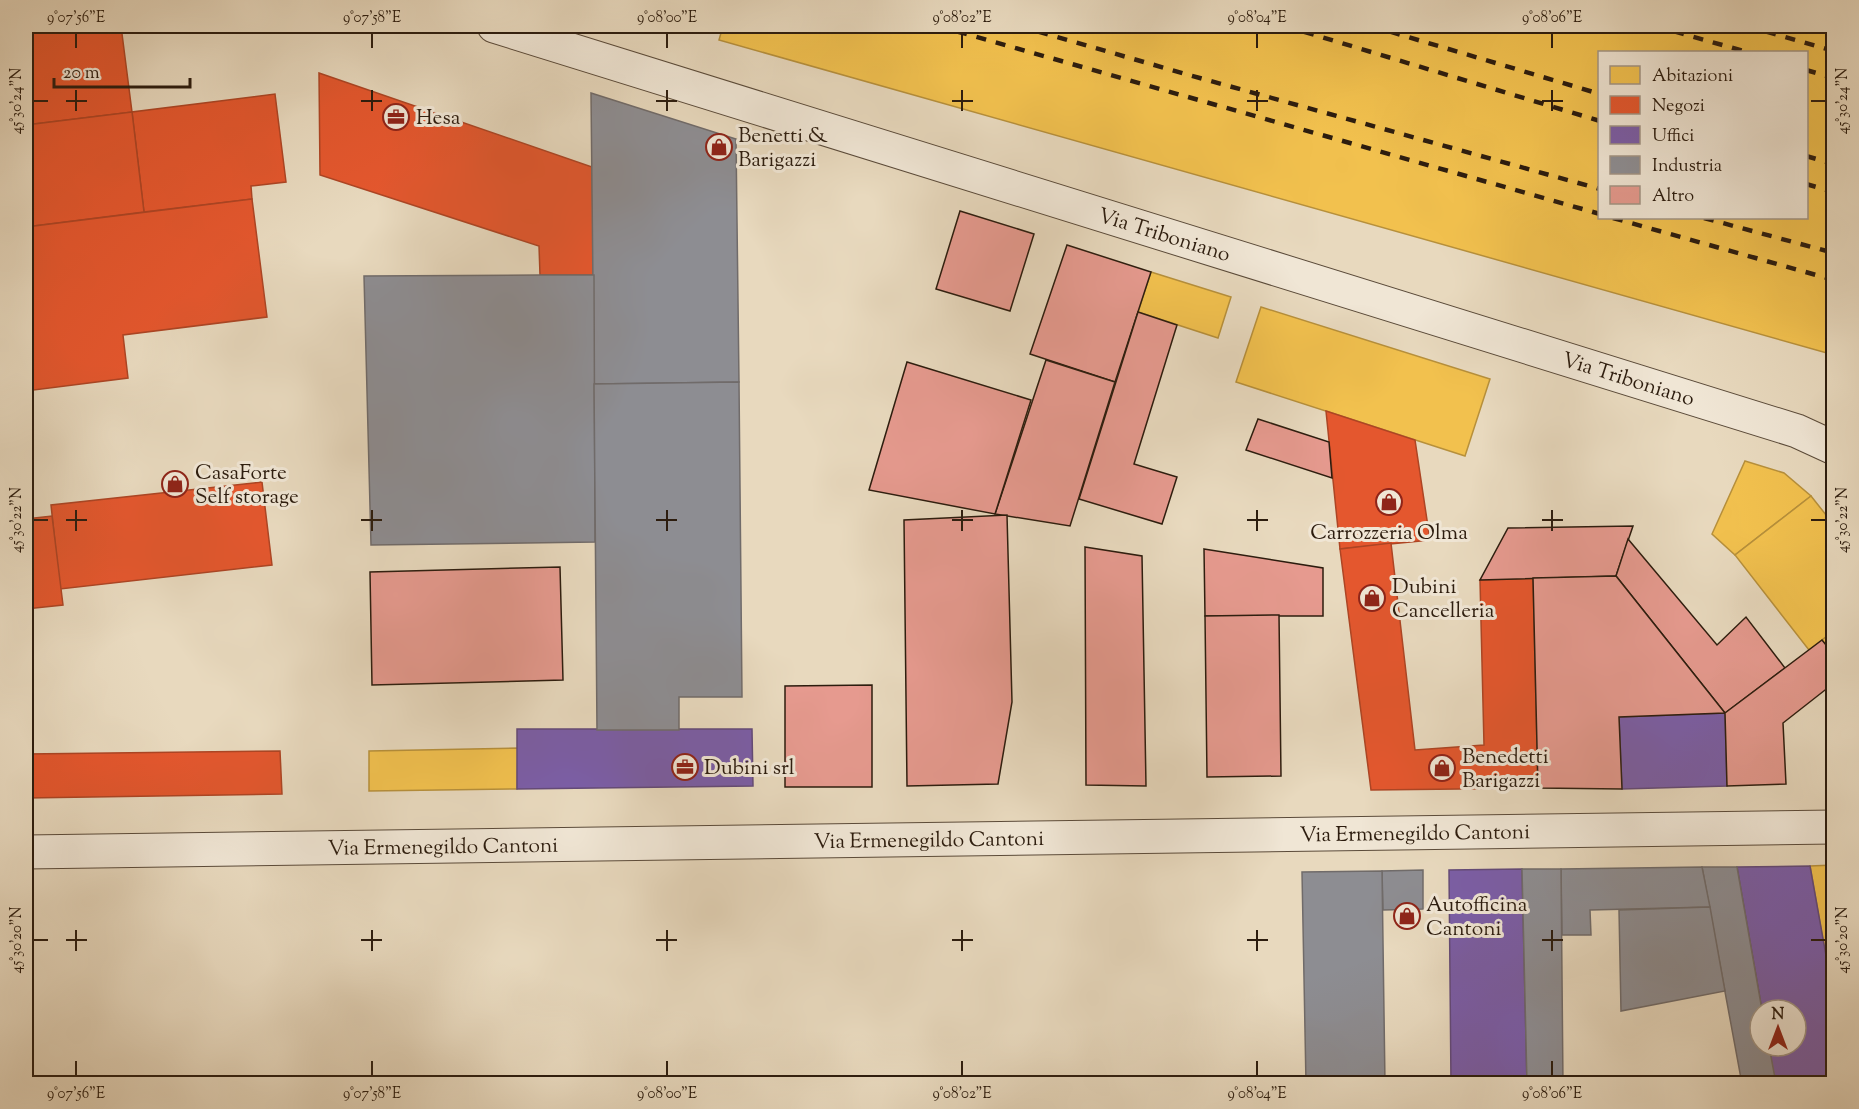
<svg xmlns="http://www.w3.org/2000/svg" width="1859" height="1109" viewBox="0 0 1859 1109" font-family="'Sorts Mill Goudy',serif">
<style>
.homes{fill:#f2c14e;stroke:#b7903b;stroke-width:1.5;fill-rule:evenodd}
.shops{fill:#e4572e;stroke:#ad4524;stroke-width:1.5}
.offices{fill:#7b5ea7;stroke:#634a79;stroke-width:1.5}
.industry{fill:#8d8d92;stroke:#706b6a;stroke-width:1.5}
.building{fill:#e69a8f;stroke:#2c1c0e;stroke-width:1.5}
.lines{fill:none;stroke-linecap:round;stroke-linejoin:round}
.minor-casing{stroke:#5b4b3a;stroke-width:35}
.minor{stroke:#f0e6d5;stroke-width:33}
.rail{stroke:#2c1c0e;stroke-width:4.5;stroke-dasharray:10 10;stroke-linecap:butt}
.ticks{fill:none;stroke:#2c1c0e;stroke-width:2}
.labels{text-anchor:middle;stroke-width:6;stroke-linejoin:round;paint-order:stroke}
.poi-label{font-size:21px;fill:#2c1c0e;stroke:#f0e6d5;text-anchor:start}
.street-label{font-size:21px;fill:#2c1c0e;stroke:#f0e6d5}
.neatline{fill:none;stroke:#2c1c0e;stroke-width:2}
.ticks-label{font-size:15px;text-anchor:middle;fill:#2c1c0e}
</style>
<rect width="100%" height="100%" fill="#e8d9be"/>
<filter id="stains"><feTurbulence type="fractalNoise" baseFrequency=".00333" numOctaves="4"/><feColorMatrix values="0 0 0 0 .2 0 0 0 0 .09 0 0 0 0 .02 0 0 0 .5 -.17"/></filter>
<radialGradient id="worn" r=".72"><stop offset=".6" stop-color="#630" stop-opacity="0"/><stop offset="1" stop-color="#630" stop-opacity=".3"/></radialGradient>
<g class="homes">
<path d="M723 26H1834V355L719 40ZM1600 52H1806V218H1600Z"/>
<polygon points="1151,272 1231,297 1218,338 1138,312"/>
<polygon points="1261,307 1490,379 1465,456 1236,382"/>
<polygon points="1745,461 1784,473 1811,496 1735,555 1712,534"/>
<polygon points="1811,496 1834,525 1834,631 1809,650 1735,555"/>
<polygon points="1834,631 1834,655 1822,640"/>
<polygon points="518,748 517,789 369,791 369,751"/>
<polygon points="1834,865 1834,946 1824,946 1810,866"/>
</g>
<g class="shops">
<polygon points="26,26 121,26 132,112 26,125"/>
<polygon points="319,73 592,167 594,275 540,275 539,246 320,175"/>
<polygon points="275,94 286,182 251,186 252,199 144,212 132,112"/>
<polygon points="132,112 144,212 26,227 26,125"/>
<polygon points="252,199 267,317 123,335 128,378 26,391 26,227"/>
<polygon points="1326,411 1415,440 1430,540 1340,549"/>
<polygon points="262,482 272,565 60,589 51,505"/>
<polygon points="52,516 63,605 26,609 26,519"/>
<polygon points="1391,543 1415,750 1484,745 1480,580 1533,578 1538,788 1371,790 1340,549"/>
<polygon points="280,751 282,794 26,798 26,754"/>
</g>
<g class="offices">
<polygon points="1725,713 1727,786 1622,789 1619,717"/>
<polygon points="517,729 752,729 753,786 517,789"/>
<polygon points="1810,866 1834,1000 1834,1084 1775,1084 1769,1046 1796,1046 1796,1010 1762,1010 1737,867"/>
<polygon points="1522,869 1527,1084 1451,1084 1449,870"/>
</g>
<g class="industry">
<polygon points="591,93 736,139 739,382 594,384"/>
<polygon points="540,275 594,275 595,542 371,545 364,276"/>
<polygon points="739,382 742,697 679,697 679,730 597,730 594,384"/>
<polygon points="1702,867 1737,867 1762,1010 1760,1010 1760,1046 1769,1046 1775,1078 1742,1084"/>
<polygon points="1702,867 1710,907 1590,910 1591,935 1562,935 1561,869"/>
<polygon points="1522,869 1561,869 1563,1084 1527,1084"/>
<polygon points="1423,870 1423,909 1383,910 1382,871"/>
<polygon points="1382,871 1385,1084 1306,1084 1302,872"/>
<polygon points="1710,907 1725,991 1621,1011 1619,910"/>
<polygon points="1741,1078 1742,1084 1723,1084 1722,1081"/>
<polygon points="1775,1078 1775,1084 1750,1084"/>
</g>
<g class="building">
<polygon points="960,211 1034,234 1010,311 936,289"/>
<polygon points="1067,245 1151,272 1115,382 1030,354"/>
<polygon points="1138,312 1177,325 1134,464 1177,477 1162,524 1079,499"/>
<polygon points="1046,360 1115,382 1070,526 995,514"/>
<polygon points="907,362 1031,400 995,514 869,490"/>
<polygon points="1258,419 1329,442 1332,478 1246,450"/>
<polygon points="1007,515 1012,702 998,784 907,786 904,520"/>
<polygon points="1633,526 1616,576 1480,580 1508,528"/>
<polygon points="1628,539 1717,645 1746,617 1785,668 1725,713 1616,576"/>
<polygon points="1085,547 1142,556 1146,786 1086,785"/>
<polygon points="1204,549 1323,568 1323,616 1205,616"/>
<polygon points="560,567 563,680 372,685 370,572"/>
<polygon points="1616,576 1725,713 1619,717 1622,789 1538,788 1533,578"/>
<polygon points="1279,615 1281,776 1207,777 1205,616"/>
<polygon points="1822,640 1834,655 1834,683 1783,723 1786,784 1727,786 1725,713"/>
<polygon points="872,685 872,787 785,787 785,686"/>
</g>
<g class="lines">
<defs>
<g id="minor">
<path id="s1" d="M494 26 1797 431 1834 448"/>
<path id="s2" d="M26 852 1834 827"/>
</g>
</defs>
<use href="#minor" class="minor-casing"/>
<use href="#minor" class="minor"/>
<g class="rail">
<polyline points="938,26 1600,214"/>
<polyline points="1019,26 1189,75 1600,189"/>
<polyline points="1285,26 1600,121"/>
<polyline points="1371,26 1600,94"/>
<polyline points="1655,26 1747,52"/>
<polyline points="1747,26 1834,51"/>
<polyline points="1806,70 1834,78"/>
<polyline points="1806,156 1834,164"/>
<polyline points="1806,184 1834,192"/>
<polyline points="1613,218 1834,280"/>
<polyline points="1704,218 1834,253"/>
</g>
</g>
<path class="ticks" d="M76 33V48M372 33V48M667 33V48M962 33V48M1257 33V48M1552 33V48M76 90V111M372 90V111M667 90V111M962 90V111M1257 90V111M1552 90V111M33 101H48M66 101H87M361 101H382M656 101H677M952 101H973M1247 101H1268M1542 101H1563M1811 101H1826M76 510V531M372 510V531M667 510V531M962 510V531M1257 510V531M1552 510V531M33 520H48M66 520H87M361 520H382M656 520H677M952 520H973M1247 520H1268M1542 520H1563M1811 520H1826M76 930V951M372 930V951M667 930V951M962 930V951M1257 930V951M1552 930V951M33 940H48M66 940H87M361 940H382M656 940H677M952 940H973M1247 940H1268M1542 940H1563M1811 940H1826M76 1061V1076M372 1061V1076M667 1061V1076M962 1061V1076M1257 1061V1076M1552 1061V1076"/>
<defs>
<symbol id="office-ring" viewBox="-11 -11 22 22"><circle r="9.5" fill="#f0e6d5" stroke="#8f2418" stroke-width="1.5"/><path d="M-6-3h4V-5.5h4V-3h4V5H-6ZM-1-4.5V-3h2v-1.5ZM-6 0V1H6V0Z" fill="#8f2418"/></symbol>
<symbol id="shop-ring" viewBox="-11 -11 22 22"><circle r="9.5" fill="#f0e6d5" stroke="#8f2418" stroke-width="1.5"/><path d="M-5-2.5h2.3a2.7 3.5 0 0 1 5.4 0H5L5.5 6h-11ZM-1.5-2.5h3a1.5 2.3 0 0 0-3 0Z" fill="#8f2418"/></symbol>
</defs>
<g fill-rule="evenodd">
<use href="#office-ring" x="381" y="102" width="30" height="30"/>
<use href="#shop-ring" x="704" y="132" width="30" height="30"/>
<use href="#shop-ring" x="160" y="469" width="30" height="30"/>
<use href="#shop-ring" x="1374" y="487" width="30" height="30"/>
<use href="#shop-ring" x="1357" y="583" width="30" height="30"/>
<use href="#office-ring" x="670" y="752" width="30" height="30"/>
<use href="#shop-ring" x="1427" y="753" width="30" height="30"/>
<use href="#shop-ring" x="1392" y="901" width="30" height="30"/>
</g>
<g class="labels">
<g class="poi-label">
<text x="416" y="124">Hesa</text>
<text x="738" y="142">Benetti &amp;<tspan x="738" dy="24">Barigazzi</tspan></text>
<text x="195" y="479">CasaForte<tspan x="195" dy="24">Self storage</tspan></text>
<text x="1389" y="539" text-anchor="middle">Carrozzeria Olma</text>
<text x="1392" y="593">Dubini<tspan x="1392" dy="24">Cancelleria</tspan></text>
<text x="1462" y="763">Benedetti<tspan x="1462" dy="24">Barigazzi</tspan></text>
<text x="704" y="774">Dubini srl</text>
<text x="1426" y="911">Autofficina<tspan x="1426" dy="24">Cantoni</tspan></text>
</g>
<g class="street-label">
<text dy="7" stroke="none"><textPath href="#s1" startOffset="702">Via Triboniano</textPath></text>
<text dy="7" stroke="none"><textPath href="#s1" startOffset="1188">Via Triboniano</textPath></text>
<text dy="7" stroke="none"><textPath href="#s2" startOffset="1389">Via Ermenegildo Cantoni</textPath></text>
<text dy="7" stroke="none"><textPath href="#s2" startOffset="903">Via Ermenegildo Cantoni</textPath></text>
<text dy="7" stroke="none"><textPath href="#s2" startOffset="417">Via Ermenegildo Cantoni</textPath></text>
</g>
</g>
<rect width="1859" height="1109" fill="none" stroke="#e8d9be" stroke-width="66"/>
<rect x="1598" y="51" width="210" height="168" fill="#f0e6d5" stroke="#a29585" stroke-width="1.5"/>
<rect x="1610" y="66" width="30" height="18" fill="#f2c14e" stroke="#a29585" stroke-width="1.5"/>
<text x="1652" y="81" font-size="18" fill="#2c1c0e">Abitazioni</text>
<rect x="1610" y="96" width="30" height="18" fill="#e4572e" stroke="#a29585" stroke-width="1.5"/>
<text x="1652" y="111" font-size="18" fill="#2c1c0e">Negozi</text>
<rect x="1610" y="126" width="30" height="18" fill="#7b5ea7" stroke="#a29585" stroke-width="1.5"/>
<text x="1652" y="141" font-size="18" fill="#2c1c0e">Uffici</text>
<rect x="1610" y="156" width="30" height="18" fill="#8d8d92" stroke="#a29585" stroke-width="1.5"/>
<text x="1652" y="171" font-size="18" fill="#2c1c0e">Industria</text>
<rect x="1610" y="186" width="30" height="18" fill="#e69a8f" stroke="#a29585" stroke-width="1.5"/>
<text x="1652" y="201" font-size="18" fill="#2c1c0e">Altro</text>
<g transform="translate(1778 1028)"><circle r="28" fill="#f0e6d5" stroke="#a29585" stroke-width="1.5"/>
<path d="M0-4.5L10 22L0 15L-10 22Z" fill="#8f2418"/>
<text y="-9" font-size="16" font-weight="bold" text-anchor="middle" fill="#2c1c0e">N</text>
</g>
<path d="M54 78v9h136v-9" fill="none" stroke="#2c1c0e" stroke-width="3"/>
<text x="63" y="78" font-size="18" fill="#2c1c0e" stroke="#f0e6d5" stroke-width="4.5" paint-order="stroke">20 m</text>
<rect x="33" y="33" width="1793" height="1043" class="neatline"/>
<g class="ticks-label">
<text x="76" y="22">9°07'56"E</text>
<text x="372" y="22">9°07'58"E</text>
<text x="667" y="22">9°08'00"E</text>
<text x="962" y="22">9°08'02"E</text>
<text x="1257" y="22">9°08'04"E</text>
<text x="1552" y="22">9°08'06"E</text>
<text transform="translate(16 101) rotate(-90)" y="5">45°30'24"N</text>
<text transform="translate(1842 101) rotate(-90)" y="5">45°30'24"N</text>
<text transform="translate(16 520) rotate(-90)" y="5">45°30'22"N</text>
<text transform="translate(1842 520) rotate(-90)" y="5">45°30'22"N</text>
<text transform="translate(16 940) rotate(-90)" y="5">45°30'20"N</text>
<text transform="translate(1842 940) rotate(-90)" y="5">45°30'20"N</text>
<text x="76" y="1098">9°07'56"E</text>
<text x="372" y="1098">9°07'58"E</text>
<text x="667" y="1098">9°08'00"E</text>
<text x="962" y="1098">9°08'02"E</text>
<text x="1257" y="1098">9°08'04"E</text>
<text x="1552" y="1098">9°08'06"E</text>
</g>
<rect width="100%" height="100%" filter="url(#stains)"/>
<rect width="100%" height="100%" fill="url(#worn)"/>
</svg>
